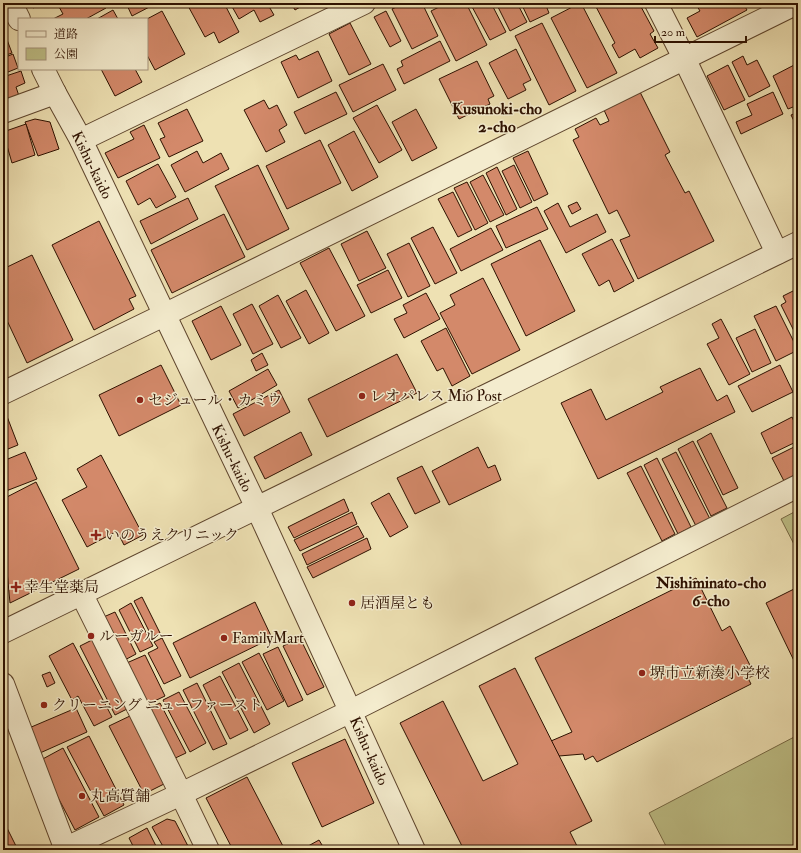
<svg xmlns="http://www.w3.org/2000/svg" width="801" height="853" viewBox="0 0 801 853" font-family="'IM FELL Double Pica','Noto Serif JP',serif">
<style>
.green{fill:#bfc188;stroke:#766944}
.building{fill:#d3896a;stroke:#2e1100}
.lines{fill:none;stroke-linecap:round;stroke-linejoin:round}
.minor-casing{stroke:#5e452d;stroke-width:24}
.minor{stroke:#f4ecce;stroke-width:22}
.poi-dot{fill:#8f2418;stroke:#f4ecce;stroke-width:1.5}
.labels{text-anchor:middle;stroke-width:3;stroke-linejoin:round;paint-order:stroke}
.street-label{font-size:15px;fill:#2e1100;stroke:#f4ecce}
.poi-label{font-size:15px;fill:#2e1100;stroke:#f4ecce;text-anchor:start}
.neighbourhood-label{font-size:16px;font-weight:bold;fill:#2e1100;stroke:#f4ecce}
</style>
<rect width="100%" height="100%" fill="#eee1b3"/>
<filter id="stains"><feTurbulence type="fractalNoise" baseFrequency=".005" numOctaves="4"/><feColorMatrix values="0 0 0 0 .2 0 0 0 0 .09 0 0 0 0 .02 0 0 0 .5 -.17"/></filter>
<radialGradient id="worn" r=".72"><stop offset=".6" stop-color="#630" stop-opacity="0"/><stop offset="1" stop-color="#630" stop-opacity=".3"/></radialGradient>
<g class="green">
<polygon points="798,510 798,552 781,519"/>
<polygon points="798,735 798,850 668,850 649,813"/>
</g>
<g class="building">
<polygon points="30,3 43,3 33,8"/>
<polygon points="61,3 104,3 106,8 86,19 53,19 63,14 58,5"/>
<polygon points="126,3 157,3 132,16"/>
<polygon points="189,3 224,3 239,32 219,43 214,32 205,37 187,4"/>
<polygon points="230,3 267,3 274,15 260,22 254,10 239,19"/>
<polygon points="291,3 307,3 295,10"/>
<polygon points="405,3 422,3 438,36 412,49 392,9"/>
<polygon points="447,3 466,3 487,45 456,61 431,11"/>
<polygon points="470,3 491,3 506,32 490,40"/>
<polygon points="496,3 517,3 527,22 510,31"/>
<polygon points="521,3 545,3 549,13 530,22"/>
<polygon points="580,3 581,3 617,73 587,88 551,18"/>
<polygon points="594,3 639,3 654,31 650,34 658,48 640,58 635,49 619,58 612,45 615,43"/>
<polygon points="695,3 743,3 747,10 697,37 687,18 700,11"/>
<polygon points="113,10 118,19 97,19"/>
<polygon points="162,11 185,54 155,70 147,55 147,19"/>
<polygon points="386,11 401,41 390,47 374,17"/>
<polygon points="350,23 371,64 349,75 329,34"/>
<polygon points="542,23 576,91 549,105 515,36"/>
<polygon points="6,37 12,53 3,56 3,38"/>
<polygon points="440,41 450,61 404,84 397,69 403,66 401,61"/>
<polygon points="516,49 531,80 523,84 526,90 508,99 489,63"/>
<polygon points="318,51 332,81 298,98 281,62 296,55 299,60"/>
<polygon points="13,54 18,68 3,74 3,58"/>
<polygon points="743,56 747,65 757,60 770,86 749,97 732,62"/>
<polygon points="477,61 494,96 488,99 490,104 459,119 439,79"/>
<polygon points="798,63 798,105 788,109 773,76"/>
<polygon points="383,64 396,90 353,112 339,85"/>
<polygon points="728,65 745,100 724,110 707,76"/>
<polygon points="101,69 135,69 142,82 115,96"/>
<polygon points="21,71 25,83 16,87 19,96 3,101 3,77"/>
<polygon points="336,92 347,114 305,134 294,112"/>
<polygon points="640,92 670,152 665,155 685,193 689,191 714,241 638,279 620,240 630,236 617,210 609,214 573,140 579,137 575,129 596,118 600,125 609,121 604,110"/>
<polygon points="773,92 783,114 741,134 736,122 752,115 747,104"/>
<polygon points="264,100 269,109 277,105 287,125 279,130 285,142 266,152 244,110"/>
<polygon points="377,105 402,150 379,163 353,118"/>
<polygon points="187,109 203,141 169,157 160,139 165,137 158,123"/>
<polygon points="416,109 437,148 412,161 392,122"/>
<polygon points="798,112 798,129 791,115"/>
<polygon points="35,119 50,122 59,149 38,156 25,122"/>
<polygon points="26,124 35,155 12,163 3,132"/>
<polygon points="144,125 160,158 118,178 105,153 134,139 130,132"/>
<polygon points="354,131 378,177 352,191 328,145"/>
<polygon points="320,140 341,183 287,209 266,166"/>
<polygon points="197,151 203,163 221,153 229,169 185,192 171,165"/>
<polygon points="528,151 548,194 534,201 513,158"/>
<polygon points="158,164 176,197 156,208 150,198 138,205 126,181"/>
<polygon points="258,165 289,229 247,250 215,186"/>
<polygon points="514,165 532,202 520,208 502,171"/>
<polygon points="497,167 517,209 506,215 486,173"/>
<polygon points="483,175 504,215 490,222 470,182"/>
<polygon points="467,182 488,223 475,230 454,188"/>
<polygon points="453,192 472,230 458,237 438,199"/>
<polygon points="188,198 198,219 151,244 140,221"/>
<polygon points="577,202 581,209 572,214 568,206"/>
<polygon points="558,203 570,227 597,214 606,232 566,253 544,211"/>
<polygon points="537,207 548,229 506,248 496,226"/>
<polygon points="224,214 245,257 172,293 151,250"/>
<polygon points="99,221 136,296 129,299 134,309 94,330 52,245"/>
<polygon points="433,227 457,273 435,284 411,238"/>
<polygon points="491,228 503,250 461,271 450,249"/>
<polygon points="367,231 386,268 359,281 341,244"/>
<polygon points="612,239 634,281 614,292 609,280 599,286 582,254"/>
<polygon points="540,240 575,311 526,336 491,264"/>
<polygon points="409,243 430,286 408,297 387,254"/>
<polygon points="329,248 365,316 336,331 300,263"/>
<polygon points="32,255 73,340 27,363 3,312 3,269"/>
<polygon points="388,270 402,298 371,313 357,285"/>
<polygon points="483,278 520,350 472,374 440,313 455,305 450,295"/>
<polygon points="797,289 798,291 798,339 781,305 786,302 783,296"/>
<polygon points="306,290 329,333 309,344 286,301"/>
<polygon points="426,293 440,319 404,338 394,319 407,313 403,305"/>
<polygon points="278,295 301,338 281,348 259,306"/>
<polygon points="252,304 273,344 253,354 233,314"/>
<polygon points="221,306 241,345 211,360 192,321"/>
<polygon points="776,306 798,350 776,361 754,316"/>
<polygon points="721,319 750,374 729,385 707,344 719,338 712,324"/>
<polygon points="446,328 470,376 452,386 443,368 437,371 421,341"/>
<polygon points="755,329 771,363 752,372 736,338"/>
<polygon points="262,353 268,365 256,371 251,360"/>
<polygon points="397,354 417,393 327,437 308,399"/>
<polygon points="161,365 181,405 119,436 99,395"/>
<polygon points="780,365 793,392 752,412 738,386"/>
<polygon points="700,368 717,401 727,395 735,412 598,479 561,403 591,389 606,420 663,392 660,387"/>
<polygon points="268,369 277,385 238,408 229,391"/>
<polygon points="279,390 290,412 244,436 233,414"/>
<polygon points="3,406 18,445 3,451"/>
<polygon points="792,417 798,430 798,441 771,454 761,433"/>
<polygon points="301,432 312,455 265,479 254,457"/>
<polygon points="711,433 738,488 723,495 697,441"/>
<polygon points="693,441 727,508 711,516 678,449"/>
<polygon points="798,445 798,474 784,481 772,458"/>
<polygon points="478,447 488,468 495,465 501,480 449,505 432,471"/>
<polygon points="25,452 37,479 6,491 3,483 3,461"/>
<polygon points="676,452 710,519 696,526 662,459"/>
<polygon points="101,455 143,535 124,545 117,531 87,547 62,500 87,487 77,469"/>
<polygon points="657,458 691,527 678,534 644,465"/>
<polygon points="422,466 440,502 415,514 397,478"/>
<polygon points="641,466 675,534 662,541 627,473"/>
<polygon points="36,482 79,569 10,603 3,528 3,499"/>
<polygon points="389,493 408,527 390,537 371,503"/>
<polygon points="344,499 349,511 294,538 288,527"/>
<polygon points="352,512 357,524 300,551 294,540"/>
<polygon points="358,526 364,537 307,565 302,554"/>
<polygon points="367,538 371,549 313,578 307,567"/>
<polygon points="696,578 722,631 730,626 755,675 748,678 751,684 597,762 593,756 585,760 583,754 559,756 551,741 572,732 535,658"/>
<polygon points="798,587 798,669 766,603"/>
<polygon points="142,597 160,633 152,637 134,601"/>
<polygon points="255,602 272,638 190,678 173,643"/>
<polygon points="131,603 153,646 140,652 119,610"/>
<polygon points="115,612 136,654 121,662 99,619"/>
<polygon points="96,638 131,707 115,715 80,646"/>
<polygon points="162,638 181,676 164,684 148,653 158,648 154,642"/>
<polygon points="300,638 324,687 307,695 283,646"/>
<polygon points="73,643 112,717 94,726 78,696 72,700 49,656"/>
<polygon points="278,647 303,700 288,707 263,654"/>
<polygon points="259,653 284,701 267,710 242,662"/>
<polygon points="145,655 165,696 142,707 122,665"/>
<polygon points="239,663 270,724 254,733 222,672"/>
<polygon points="515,668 592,821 570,832 579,850 464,850 400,723 443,701 483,781 518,764 479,686"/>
<polygon points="50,672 55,683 47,687 42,675"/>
<polygon points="220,676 248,730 230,739 203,685"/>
<polygon points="197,683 227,744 213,750 183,690"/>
<polygon points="179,692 206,743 190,752 163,700"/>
<polygon points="160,703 186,753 169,761 144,711"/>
<polygon points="76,708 87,732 40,753 29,728"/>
<polygon points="132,715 166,783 144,794 109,726"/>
<polygon points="89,736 124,805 104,816 67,747"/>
<polygon points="345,739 374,803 322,827 292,763"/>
<polygon points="63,748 99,817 75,830 39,761"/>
<polygon points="247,777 285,850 233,850 206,798"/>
<polygon points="167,819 175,821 189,848 185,850 165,850 152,827"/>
<polygon points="3,820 18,850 3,850"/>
<polygon points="147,828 158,850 135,850 129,838"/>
<polygon points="319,840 325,850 301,850"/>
</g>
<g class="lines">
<defs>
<g id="minor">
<polyline points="11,3 19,19"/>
<polyline points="656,3 684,58 777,253"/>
<polyline points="43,69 55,93 81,140 257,508 414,850"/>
<polyline points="3,112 55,93"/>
<polyline points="81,140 364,3"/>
<polyline points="3,393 164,315 797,3"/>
<polyline points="81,593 181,794 208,850"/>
<polyline points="3,632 798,243"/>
<polyline points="3,684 66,850"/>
<polyline points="62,850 181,794 351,711 798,486"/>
</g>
</defs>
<use href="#minor" class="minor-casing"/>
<use href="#minor" class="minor"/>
</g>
<g class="poi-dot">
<circle cx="362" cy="396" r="4"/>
<circle cx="140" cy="400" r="4"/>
<path d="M94 529h4v4h4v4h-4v4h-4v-4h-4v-4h4z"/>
<path d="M14 581h4v4h4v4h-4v4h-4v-4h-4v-4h4z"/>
<circle cx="352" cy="603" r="4"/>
<circle cx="91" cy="636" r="4"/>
<circle cx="224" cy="638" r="4"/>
<circle cx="642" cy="673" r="4"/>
<circle cx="44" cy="705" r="4"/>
<circle cx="82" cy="796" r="4"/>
</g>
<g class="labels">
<g class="street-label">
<text transform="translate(92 165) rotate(64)" y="5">Kishu-kaido</text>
<text transform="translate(232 458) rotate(64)" y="5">Kishu-kaido</text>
<text transform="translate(369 751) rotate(66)" y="5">Kishu-kaido</text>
</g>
<g class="poi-label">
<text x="370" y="401">レオパレス Mio Post</text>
<text x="148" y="405">セジュール・カミウ</text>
<text x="105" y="540">いのうえクリニック</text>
<text x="24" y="592">幸生堂薬局</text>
<text x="360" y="608">居酒屋とも</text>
<text x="99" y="641">ルーガルー</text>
<text x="232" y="643">FamilyMart</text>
<text x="650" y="678">堺市立新湊小学校</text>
<text x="52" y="710">クリーニング ニューファースト</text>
<text x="90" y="801">丸高質舗</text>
</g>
<g class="neighbourhood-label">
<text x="497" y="114">Kusunoki-cho<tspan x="497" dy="18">2-cho</tspan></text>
<text x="711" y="588">Nishiminato-cho<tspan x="711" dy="18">6-cho</tspan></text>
</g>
</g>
<rect width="801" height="853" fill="none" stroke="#eee1b3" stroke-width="16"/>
<rect x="4" y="4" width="793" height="845" fill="none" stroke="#2e1100" stroke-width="2"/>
<rect x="8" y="8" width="785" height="837" fill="none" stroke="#2e1100"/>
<rect x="18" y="18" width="130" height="52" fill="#f4ecce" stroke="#a5947c"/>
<rect x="26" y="31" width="20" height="6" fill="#f4ecce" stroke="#a5947c"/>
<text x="54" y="38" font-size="12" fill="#2e1100">道路</text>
<rect x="26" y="48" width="20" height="12" fill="#bfc188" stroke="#a5947c"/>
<text x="54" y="58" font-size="12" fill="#2e1100">公園</text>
<path d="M655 36v6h91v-6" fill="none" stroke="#2e1100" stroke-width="2"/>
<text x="661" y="36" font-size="12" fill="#2e1100" stroke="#f4ecce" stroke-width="3" paint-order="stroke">20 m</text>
<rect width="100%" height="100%" filter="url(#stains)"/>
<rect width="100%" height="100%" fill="url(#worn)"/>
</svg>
